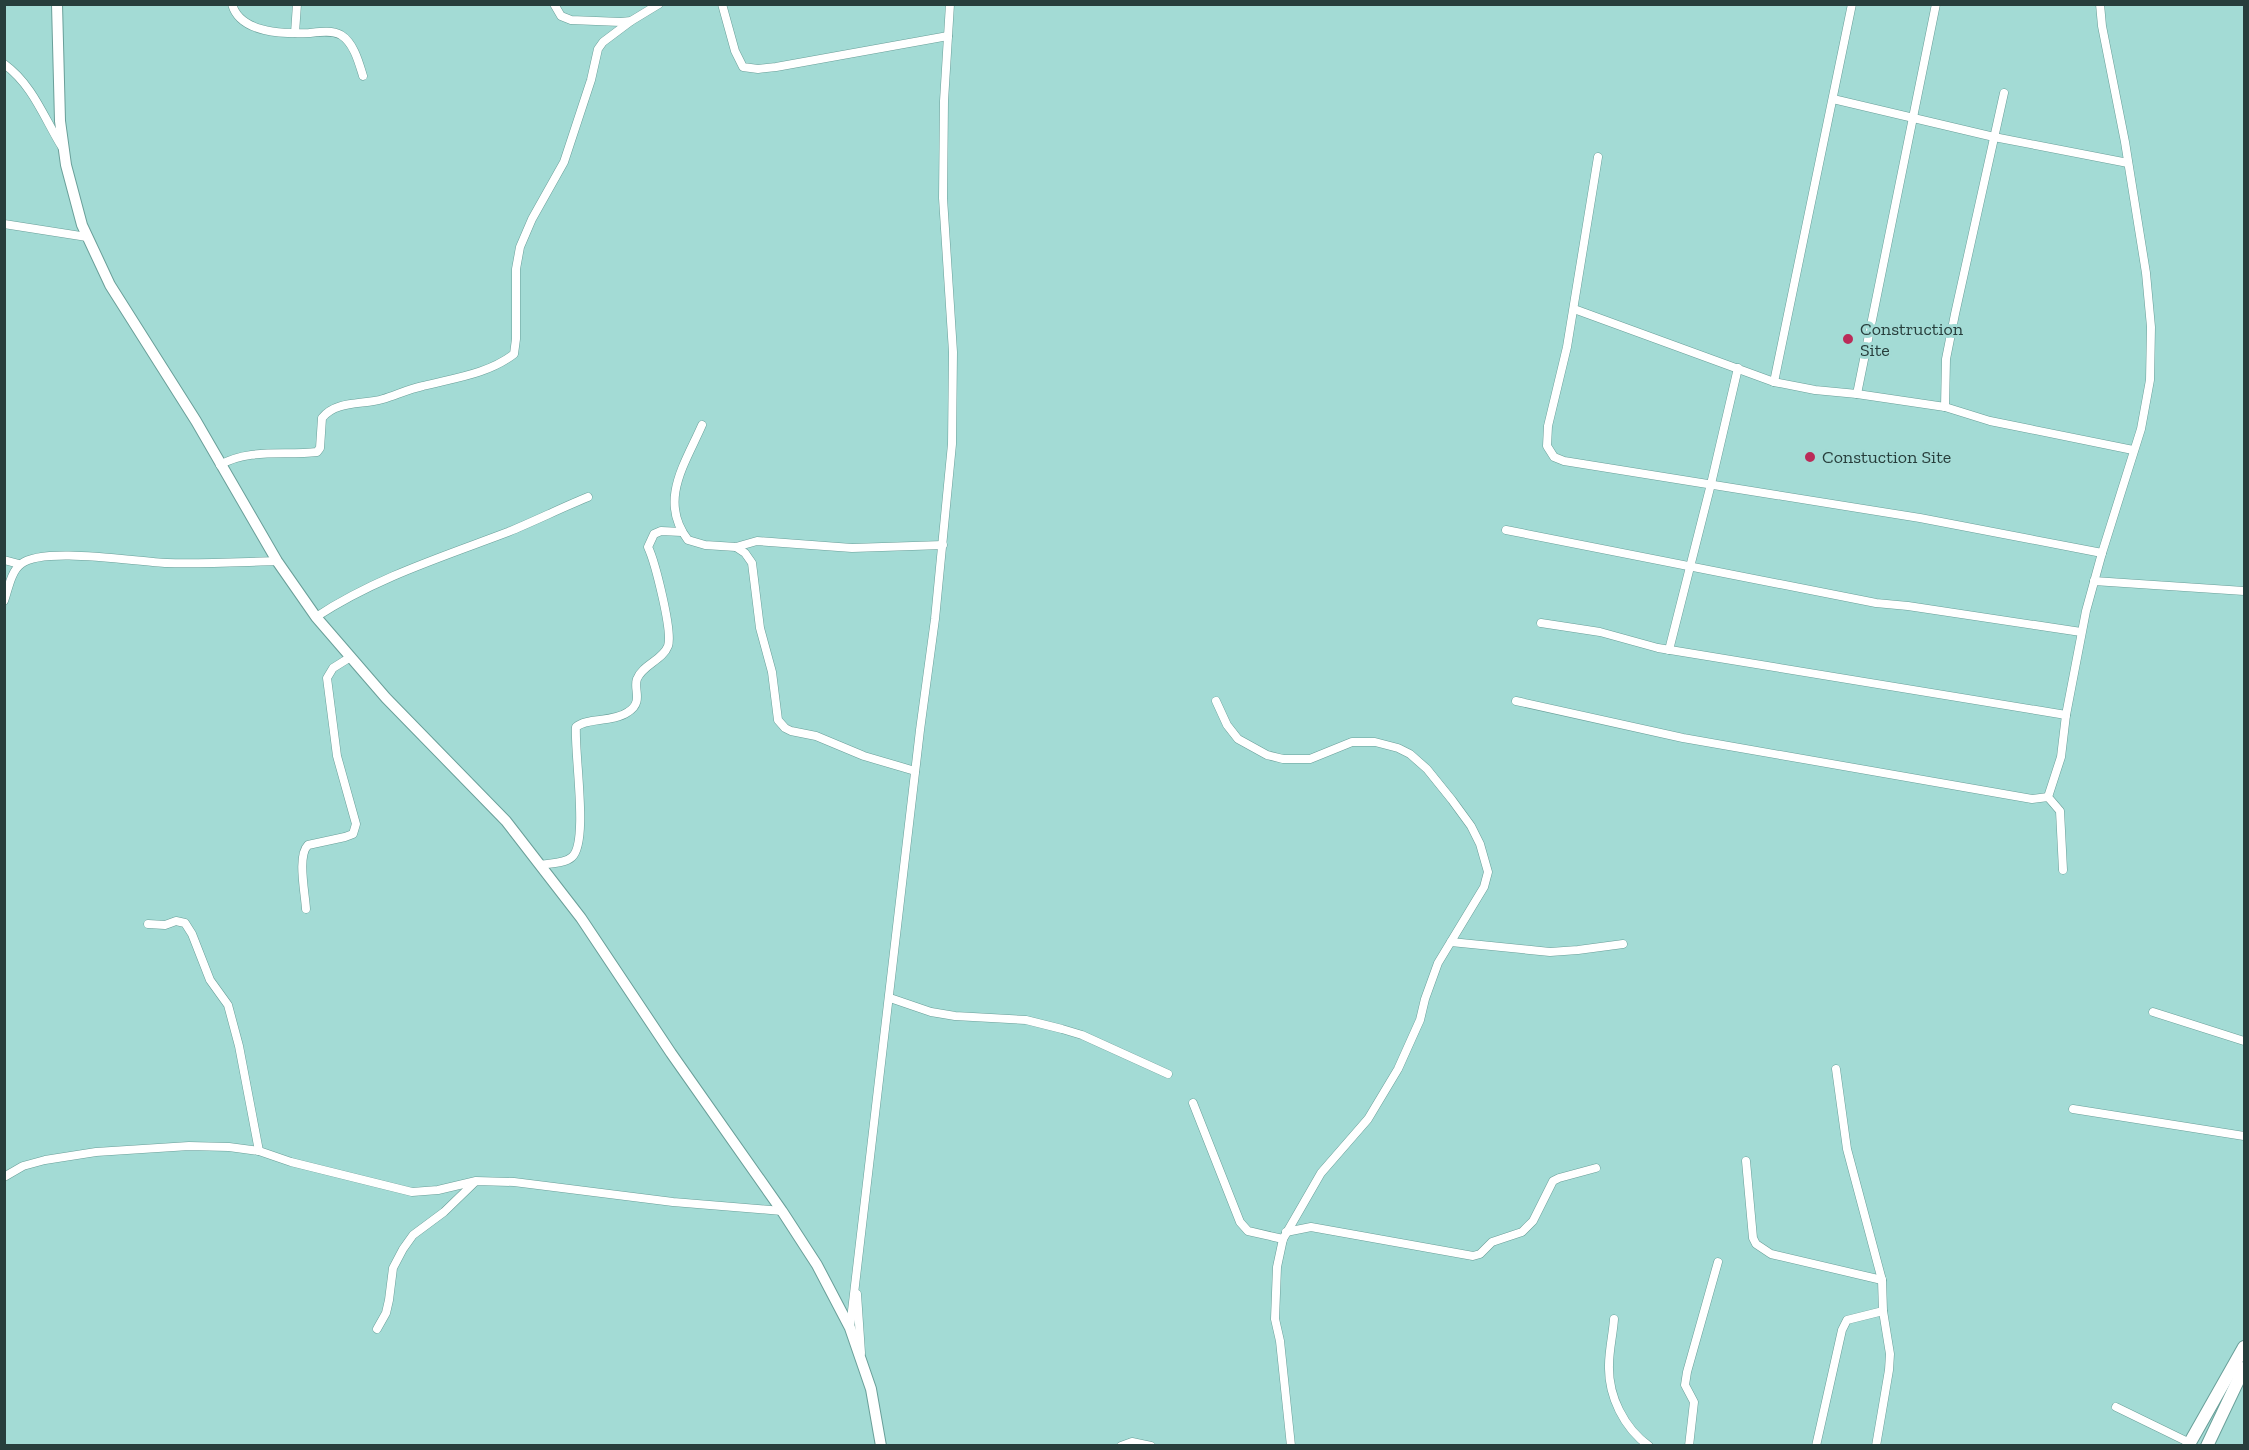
<svg xmlns="http://www.w3.org/2000/svg" width="2249" height="1450" viewBox="0 0 2249 1450" font-family="'Zilla Slab',serif">
<style>
.lines{fill:none;stroke-linecap:round;stroke-linejoin:round}
.minor-casing{stroke:#699f99;stroke-width:9}
.tertiary-casing{stroke:#699f99;stroke-width:12}
.primary-casing{stroke:#699f99;stroke-width:14}
.minor{stroke:#fff;stroke-width:8}
.tertiary{stroke:#fff;stroke-width:10}
.primary{stroke:#fff;stroke-width:12}
.poi-dot{fill:#ba2b58;stroke:#a3dbd5;stroke-width:2}
.labels{text-anchor:middle;stroke-width:6;stroke-linejoin:round;paint-order:stroke}
.poi-label{font-size:18px;fill:#273e3c;stroke:#a3dbd5;text-anchor:start}
</style>
<rect width="100%" height="100%" fill="#a3dbd5"/>
<g class="lines">
<defs>
<g id="minor">
<path d="M232 4C240 34 285 34 309 33 319 32 332 30 341 35 354 43 359 63 363 76"/>
<polyline points="554,4 561,16 571,20 621,22 631,21 659,4"/>
<polyline points="722,4 735,51 743,67 758,69 776,67 948,36"/>
<polyline points="295,33 297,4"/>
<path d="M4 64C33 85 44 118 62 147"/>
<polyline points="1833,99 1994,137 2128,163"/>
<polyline points="1598,157 1567,347 1548,426 1547,446 1554,457 1564,461 1920,518 2102,553"/>
<polyline points="4,224 87,237"/>
<polyline points="1574,309 1774,382 1815,390 1857,394 1945,407 1990,421 2133,450"/>
<polyline points="1774,382 1852,4"/>
<polyline points="1857,394 1936,4"/>
<polyline points="1945,407 1946,359 1955,314 2004,93"/>
<path d="M702 425C685 464 658 501 688 540L705 545 736 547 757 541 852 548 943 545"/>
<path d="M220 465C249 448 285 456 317 452L320 448 322 418C336 400 364 405 383 399 396 395 409 389 423 386 454 378 488 374 514 354L516 339V269L520 247 532 219 564 162 591 80 598 49 603 42 631 21"/>
<polyline points="1506,530 1876,603 1908,606 2081,632"/>
<polyline points="736,547 745,553 752,563 760,628 772,672 778,720 785,728 791,731 816,736 864,756 915,771"/>
<polyline points="4,560 19,564"/>
<polyline points="2094,581 2244,591"/>
<path d="M4 601C8 590 11 571 21 564 43 546 136 562 167 563 203 564 240 562 277 561"/>
<path d="M316 617C375 578 442 557 508 532 535 521 561 508 588 497"/>
<polyline points="1541,623 1600,632 1658,648 2066,715"/>
<polyline points="1669,650 1711,484 1738,368"/>
<polyline points="1216,701 1227,725 1238,739 1267,755 1283,759 1310,759 1352,742 1375,742 1398,748 1410,754 1427,769 1452,800 1471,826 1480,844 1488,872 1484,887 1438,963 1425,999 1420,1020 1398,1069 1368,1119 1321,1173 1283,1239 1277,1267 1275,1319 1280,1341 1291,1446"/>
<polyline points="1516,701 1683,738 2032,799 2048,797"/>
<path d="M540 865C550 863 564 864 572 857 589 842 574 753 576 727 587 717 612 723 628 712 644 702 633 689 637 679 642 665 663 660 668 646 673 632 655 562 648 547L654 534 661 531 682 532"/>
<polyline points="2063,870 2060,811 2048,797 2061,757 2066,715 2086,611 2102,553 2141,429 2150,380 2151,327 2146,273 2125,142 2102,26 2100,4"/>
<path d="M306 909C305 892 297 856 308 845L345 837 353 834 356 824 337 756 327 678 333 668 349 658"/>
<polyline points="148,924 165,925 176,921 185,923 192,934 210,980 228,1005 239,1046 259,1151"/>
<polyline points="1451,942 1550,952 1578,950 1623,944"/>
<polyline points="890,998 931,1012 955,1016 1026,1020 1062,1029 1082,1035 1168,1074"/>
<polyline points="2153,1012 2244,1041"/>
<polyline points="1836,1069 1847,1149 1882,1280 1883,1311 1890,1354 1889,1370 1876,1446"/>
<polyline points="1193,1103 1240,1222 1248,1231 1283,1239"/>
<polyline points="2073,1109 2244,1136"/>
<polyline points="1746,1161 1753,1238 1756,1244 1771,1254 1882,1280"/>
<polyline points="4,1177 23,1166 45,1160 96,1152 189,1146 229,1147 259,1151 291,1162 412,1192 438,1190 476,1181 514,1182 673,1202 782,1211"/>
<polyline points="1286,1232 1311,1227 1473,1256 1480,1254 1492,1242 1522,1232 1533,1221 1553,1181 1559,1178 1596,1168"/>
<polyline points="857,1294 861,1353"/>
<path d="M1614 1319C1613 1334 1609 1350 1609 1365 1608 1396 1624 1428 1649 1446"/>
<polyline points="850,1328 920,730 935,619 952,444 953,352 943,198 944,101 950,4"/>
<polyline points="377,1329 386,1313 389,1300 393,1268 403,1249 413,1235 444,1212 475,1182"/>
<polyline points="2116,1407 2190,1443"/>
<polyline points="1121,1446 1132,1442 1151,1446"/>
<polyline points="1689,1446 1694,1402 1685,1385 1687,1372 1718,1262"/>
<polyline points="1816,1446 1842,1330 1847,1320 1883,1311"/>
</g>
<polyline id="tertiary" points="57,4 60,121 66,165 82,225 110,285 196,421 277,561 316,617 386,698 506,821 581,918 671,1053 782,1211 817,1265 850,1328 871,1389 881,1446"/>
<g id="primary">
<polyline points="2188,1446 2244,1347"/>
<polyline points="2207,1446 2244,1368"/>
</g>
</defs>
<use href="#minor" class="minor-casing"/>
<use href="#tertiary" class="tertiary-casing"/>
<use href="#primary" class="primary-casing"/>
<use href="#minor" class="minor"/>
<use href="#tertiary" class="tertiary"/>
<use href="#primary" class="primary"/>
</g>
<g class="poi-dot">
<circle cx="1848" cy="339" r="6"/>
<circle cx="1810" cy="457" r="6"/>
</g>
<g class="labels">
<g class="poi-label">
<text x="1860" y="335">Construction<tspan x="1860" dy="21">Site</tspan></text>
<text x="1822" y="463">Constuction Site</text>
</g>
</g>
<rect width="2249" height="1450" fill="none" stroke="#273e3c" stroke-width="12"/>
</svg>
